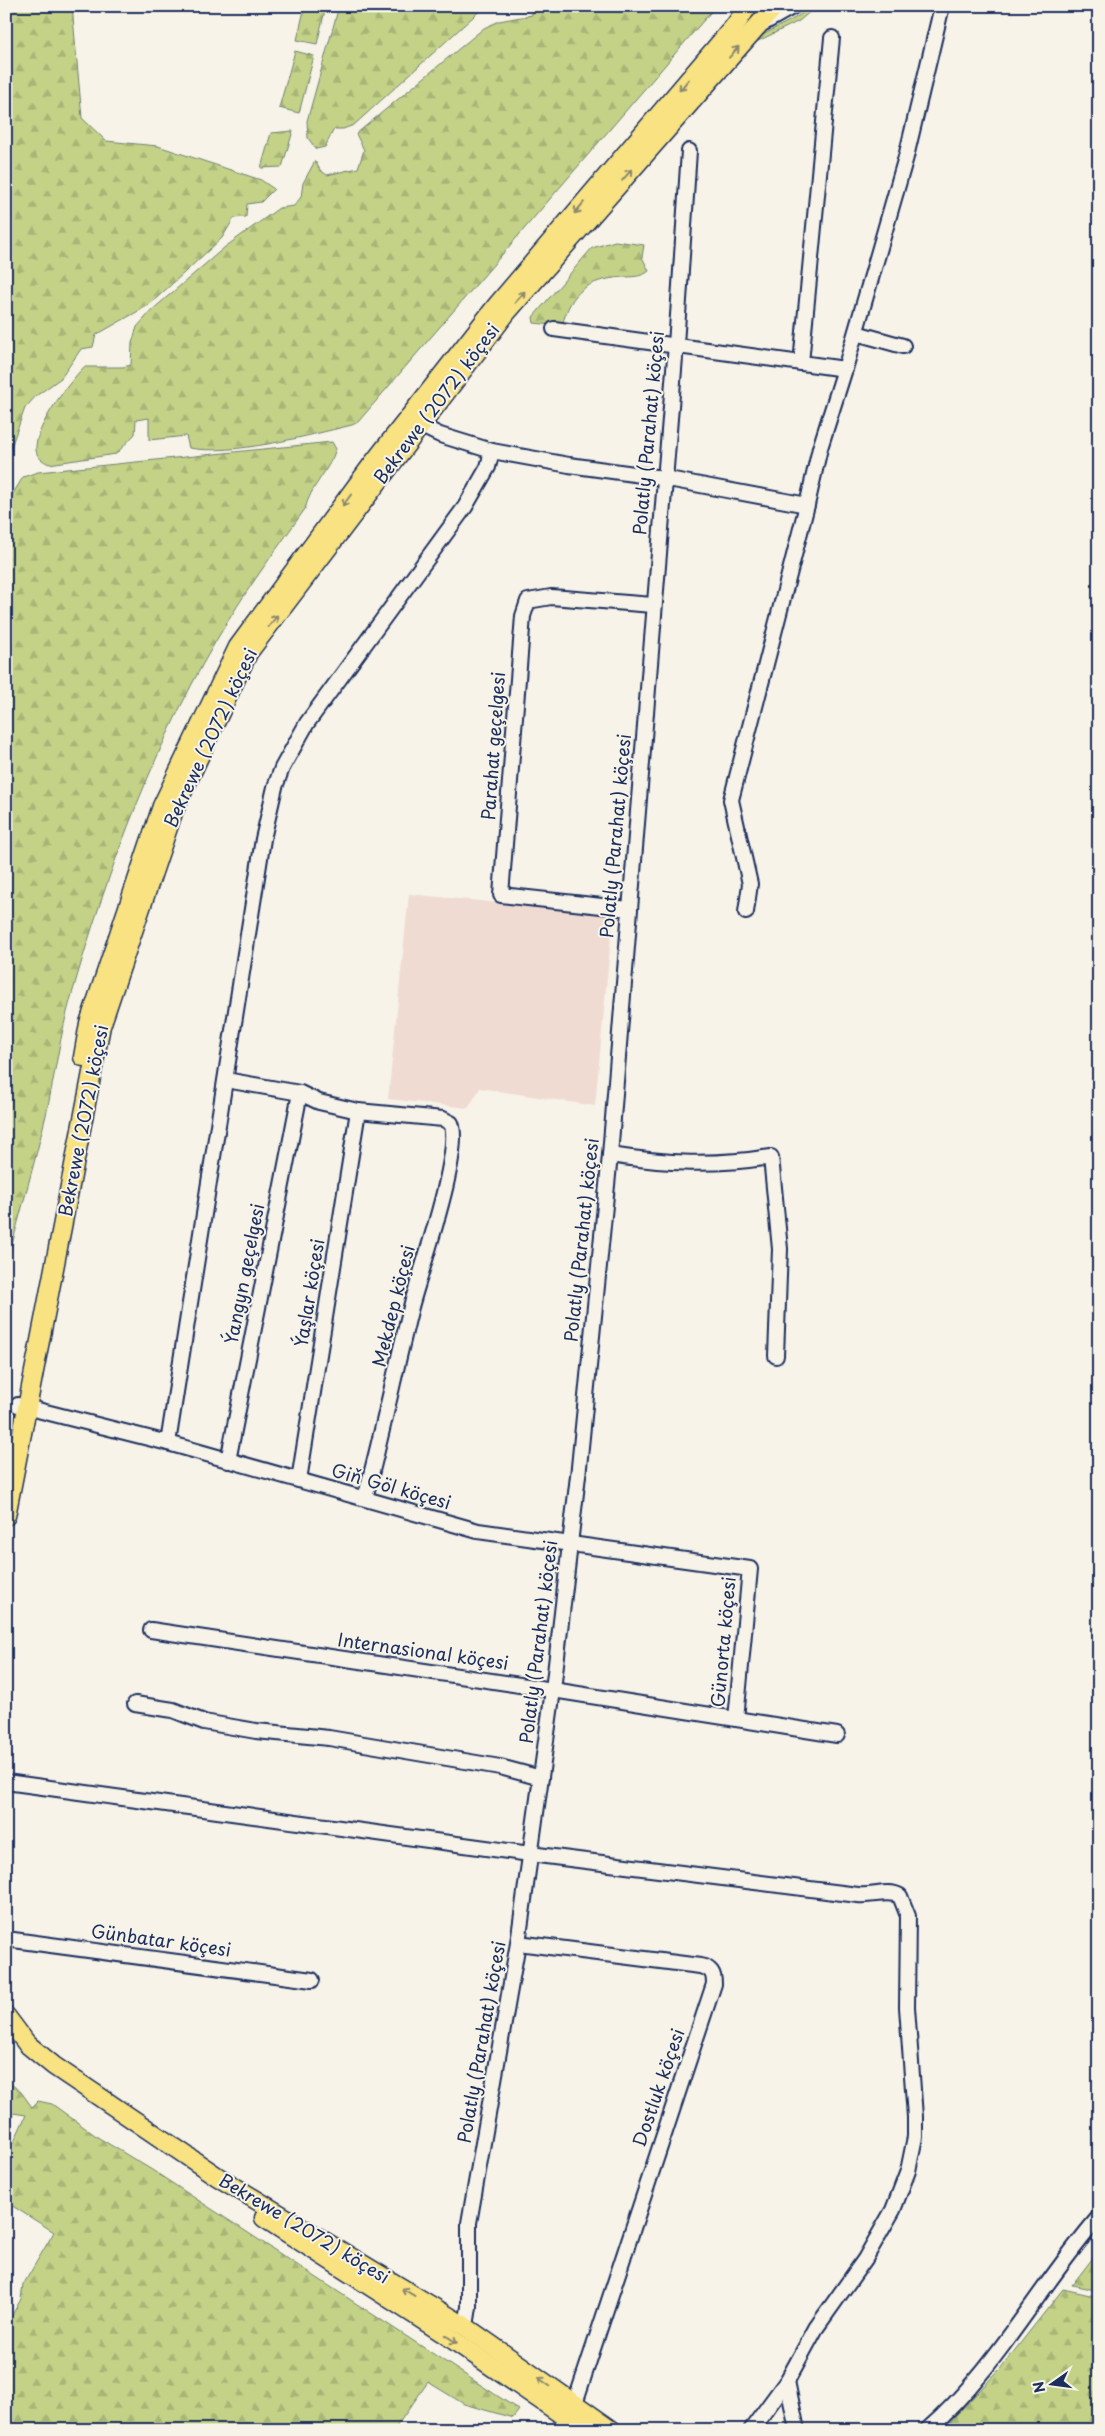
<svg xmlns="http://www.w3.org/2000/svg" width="1105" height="2436" viewBox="0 0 1105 2436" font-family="'Playpen Sans',sans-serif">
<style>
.built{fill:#f0dbd2}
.grass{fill:#c3d286;stroke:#6f8072}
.forest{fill:url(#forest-firs);stroke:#6f8072}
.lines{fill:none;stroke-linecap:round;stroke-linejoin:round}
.minor-casing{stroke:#1b2f5e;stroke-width:18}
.major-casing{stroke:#1b2f5e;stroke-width:21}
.minor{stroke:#f7f3e8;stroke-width:14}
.major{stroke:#f8e281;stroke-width:18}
.oneway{stroke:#8a8870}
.labels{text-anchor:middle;stroke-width:4;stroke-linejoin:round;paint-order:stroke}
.street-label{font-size:18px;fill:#1b2f5e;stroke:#f7f3e8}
</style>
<defs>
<pattern id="forest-firs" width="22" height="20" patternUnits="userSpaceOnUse" patternTransform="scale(1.25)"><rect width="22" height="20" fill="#c3d286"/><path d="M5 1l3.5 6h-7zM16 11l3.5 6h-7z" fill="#a7b576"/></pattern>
</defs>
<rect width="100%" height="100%" fill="#f7f3e8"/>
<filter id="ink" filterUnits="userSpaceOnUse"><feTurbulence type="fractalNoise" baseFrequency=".02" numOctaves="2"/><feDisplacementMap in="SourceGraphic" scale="10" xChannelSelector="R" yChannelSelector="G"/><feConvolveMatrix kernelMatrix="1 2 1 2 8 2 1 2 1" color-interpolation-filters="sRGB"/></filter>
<g filter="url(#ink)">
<polygon class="built" points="409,894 613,914 595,1106 480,1088 468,1108 388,1099"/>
<path class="grass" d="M811 6H817L799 21 752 44C769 27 794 23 811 6Z"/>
<g class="forest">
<polygon points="6,6 72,6 82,118 106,141 158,146 261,180 274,189 261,202 247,204 246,217 234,218 222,238 149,305 96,335 93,347 81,349 61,378 36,396 25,408 6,461"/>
<polygon points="305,6 326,6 317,44 297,40"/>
<polygon points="339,6 485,6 354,125 343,129 334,129 325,147 316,149 308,138 307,121"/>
<path d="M531 6H716L358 422 352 425C306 436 233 456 189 448L186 436 149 440V418L136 420 135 434 116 454 49 464C43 461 37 458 36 450 34 428 69 382 84 367H123L131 365 132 343 137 327 152 310 225 247 279 208 294 206 301 197 303 183 315 161 320 170 327 175 358 168 364 150 356 134 484 28 499 21 532 15Z"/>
<polygon points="295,51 314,56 299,113 279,108"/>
<polygon points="293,131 282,167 261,168 271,133"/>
<path d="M615 241 644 245 642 257 649 271C642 277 631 277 623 277 587 280 571 291 562 326L534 323 533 317 592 248Z"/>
<path d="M332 442 336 449C329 471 310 487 305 509 279 546 251 583 228 621 160 730 107 871 72 994 60 1034 55 1075 46 1115 34 1166 19 1217 6 1267V512L11 497 23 477 38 472Z"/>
<polygon points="6,2080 21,2092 32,2107 38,2101 52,2104 99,2138 152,2170 519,2410 513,2418 464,2404 428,2382 394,2430 12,2430 6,2427 6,2326 21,2299 23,2285 54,2232 6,2202 6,2159 26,2115 13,2113 6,2134"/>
<polygon points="1099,2250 1099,2291 1072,2285"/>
<polygon points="1063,2289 1099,2297 1099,2430 942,2430 1000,2369"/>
</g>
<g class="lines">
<defs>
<g id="minor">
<polyline points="764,23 794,6"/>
<polyline points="554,329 845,369"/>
<polyline points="856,333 903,346"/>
<polyline points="801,363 832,38"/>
<polyline points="413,422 440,435 492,451 569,465 663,478 807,505"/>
<polyline points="629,909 501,895 523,616 528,601 551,597 653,605"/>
<polyline points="746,912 750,884 731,800 807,505 820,448 845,369 906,157 942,6"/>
<path d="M226 1080 300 1093 319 1102 358 1111 443 1119 451 1123C463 1151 420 1272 411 1307 395 1371 382 1435 365 1498"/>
<path d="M610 1155C667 1164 714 1166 771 1157L780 1249 776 1356"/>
<polyline points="18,1405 168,1443 478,1531 750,1569 736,1719"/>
<polyline points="168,1443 263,839 275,787 282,768 307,723 465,507 488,467 492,451"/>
<polyline points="228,1461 300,1093"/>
<polyline points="299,1480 358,1111"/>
<polyline points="151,1630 553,1690 837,1735"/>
<polyline points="135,1704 173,1710 204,1722 256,1731 329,1738 500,1767 541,1778"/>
<path d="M6 1782 530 1854 858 1895C872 1897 888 1889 900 1896L908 1916 907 2007 915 2117V2137L908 2171 893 2210 865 2259 816 2328 787 2381 751 2430"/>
<polyline points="6,1939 312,1980"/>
<path d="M518 1943 700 1966C711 1968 714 1973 714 1984L575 2403"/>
<polyline points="463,2325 467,2320 469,2307 469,2223 518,1943 553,1690 579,1467 610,1155 676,345 689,151"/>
<polyline points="787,2381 797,2430"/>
<path d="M927 2430C996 2370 1039 2286 1099 2217"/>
</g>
<g id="major">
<polyline points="83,1057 89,1023 162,806 238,647 374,462 497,305 736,24 748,6"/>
<polyline points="6,1516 101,1026 174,810 248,653 507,312 775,6"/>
<polyline points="6,2016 27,2044 54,2066 218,2177 463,2325 612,2430"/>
<polyline points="264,2218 449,2337 584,2430"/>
</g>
</defs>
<use href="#minor" class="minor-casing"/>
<use href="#major" class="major-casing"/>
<use href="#minor" class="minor"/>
<use href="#major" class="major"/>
</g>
<defs><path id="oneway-shaft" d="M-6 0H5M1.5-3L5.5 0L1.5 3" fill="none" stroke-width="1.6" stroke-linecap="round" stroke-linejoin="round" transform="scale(1.25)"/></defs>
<g class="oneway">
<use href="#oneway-shaft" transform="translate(734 52) rotate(-49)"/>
<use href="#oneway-shaft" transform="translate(684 85) rotate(130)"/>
<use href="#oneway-shaft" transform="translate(627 175) rotate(-49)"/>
<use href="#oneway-shaft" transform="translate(579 208) rotate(130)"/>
<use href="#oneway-shaft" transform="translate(520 297) rotate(-49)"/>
<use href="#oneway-shaft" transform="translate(347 500) rotate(127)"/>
<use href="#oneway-shaft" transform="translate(273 621) rotate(-53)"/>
<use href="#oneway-shaft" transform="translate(408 2292) rotate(-149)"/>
<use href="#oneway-shaft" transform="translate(451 2339) rotate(34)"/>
<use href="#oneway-shaft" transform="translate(544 2382) rotate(-145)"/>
</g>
</g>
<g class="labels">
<g class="street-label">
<text transform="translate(437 404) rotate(-53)" y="6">Bekrewe (2072) köçesi</text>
<text transform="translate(649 433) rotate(-85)" y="6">Polatly (Parahat) köçesi</text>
<text transform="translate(211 738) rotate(-65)" y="6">Bekrewe (2072) köçesi</text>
<text transform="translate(494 746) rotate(-86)" y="6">Parahat geçelgesi</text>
<text transform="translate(616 836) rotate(-85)" y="6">Polatly (Parahat) köçesi</text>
<text transform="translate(84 1121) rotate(-79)" y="6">Bekrewe (2072) köçesi</text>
<text transform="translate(582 1240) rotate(-84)" y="6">Polatly (Parahat) köçesi</text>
<text transform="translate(245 1274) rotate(-79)" y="6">Ýangyn geçelgesi</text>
<text transform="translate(310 1293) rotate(-81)" y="6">Ýaşlar köçesi</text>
<text transform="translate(394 1306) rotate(-76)" y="6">Mekdep köçesi</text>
<text transform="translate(391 1487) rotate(16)" y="6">Giň Göl köçesi</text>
<text transform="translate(539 1642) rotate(-83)" y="6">Polatly (Parahat) köçesi</text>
<text transform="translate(724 1642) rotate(-85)" y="6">Günorta köçesi</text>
<text transform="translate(423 1652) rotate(8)" y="6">Internasional köçesi</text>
<text transform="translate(161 1941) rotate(8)" y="6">Günbatar köçesi</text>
<text transform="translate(482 2042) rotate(-80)" y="6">Polatly (Parahat) köçesi</text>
<text transform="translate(659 2088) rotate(-71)" y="6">Dostluk köçesi</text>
<text transform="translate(304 2229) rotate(31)" y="6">Bekrewe (2072) köçesi</text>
</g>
</g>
<rect width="1105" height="2436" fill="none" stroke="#f7f3e8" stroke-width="25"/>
<rect x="12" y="12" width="1080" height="2411" fill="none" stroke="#1b2f5e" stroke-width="2" filter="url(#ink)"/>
<g transform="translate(1052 2384) rotate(256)" stroke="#f7f3e8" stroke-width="4" paint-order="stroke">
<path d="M0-4L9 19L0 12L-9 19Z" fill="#1b2f5e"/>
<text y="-8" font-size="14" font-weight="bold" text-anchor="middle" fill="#1b2f5e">N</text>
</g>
</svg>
